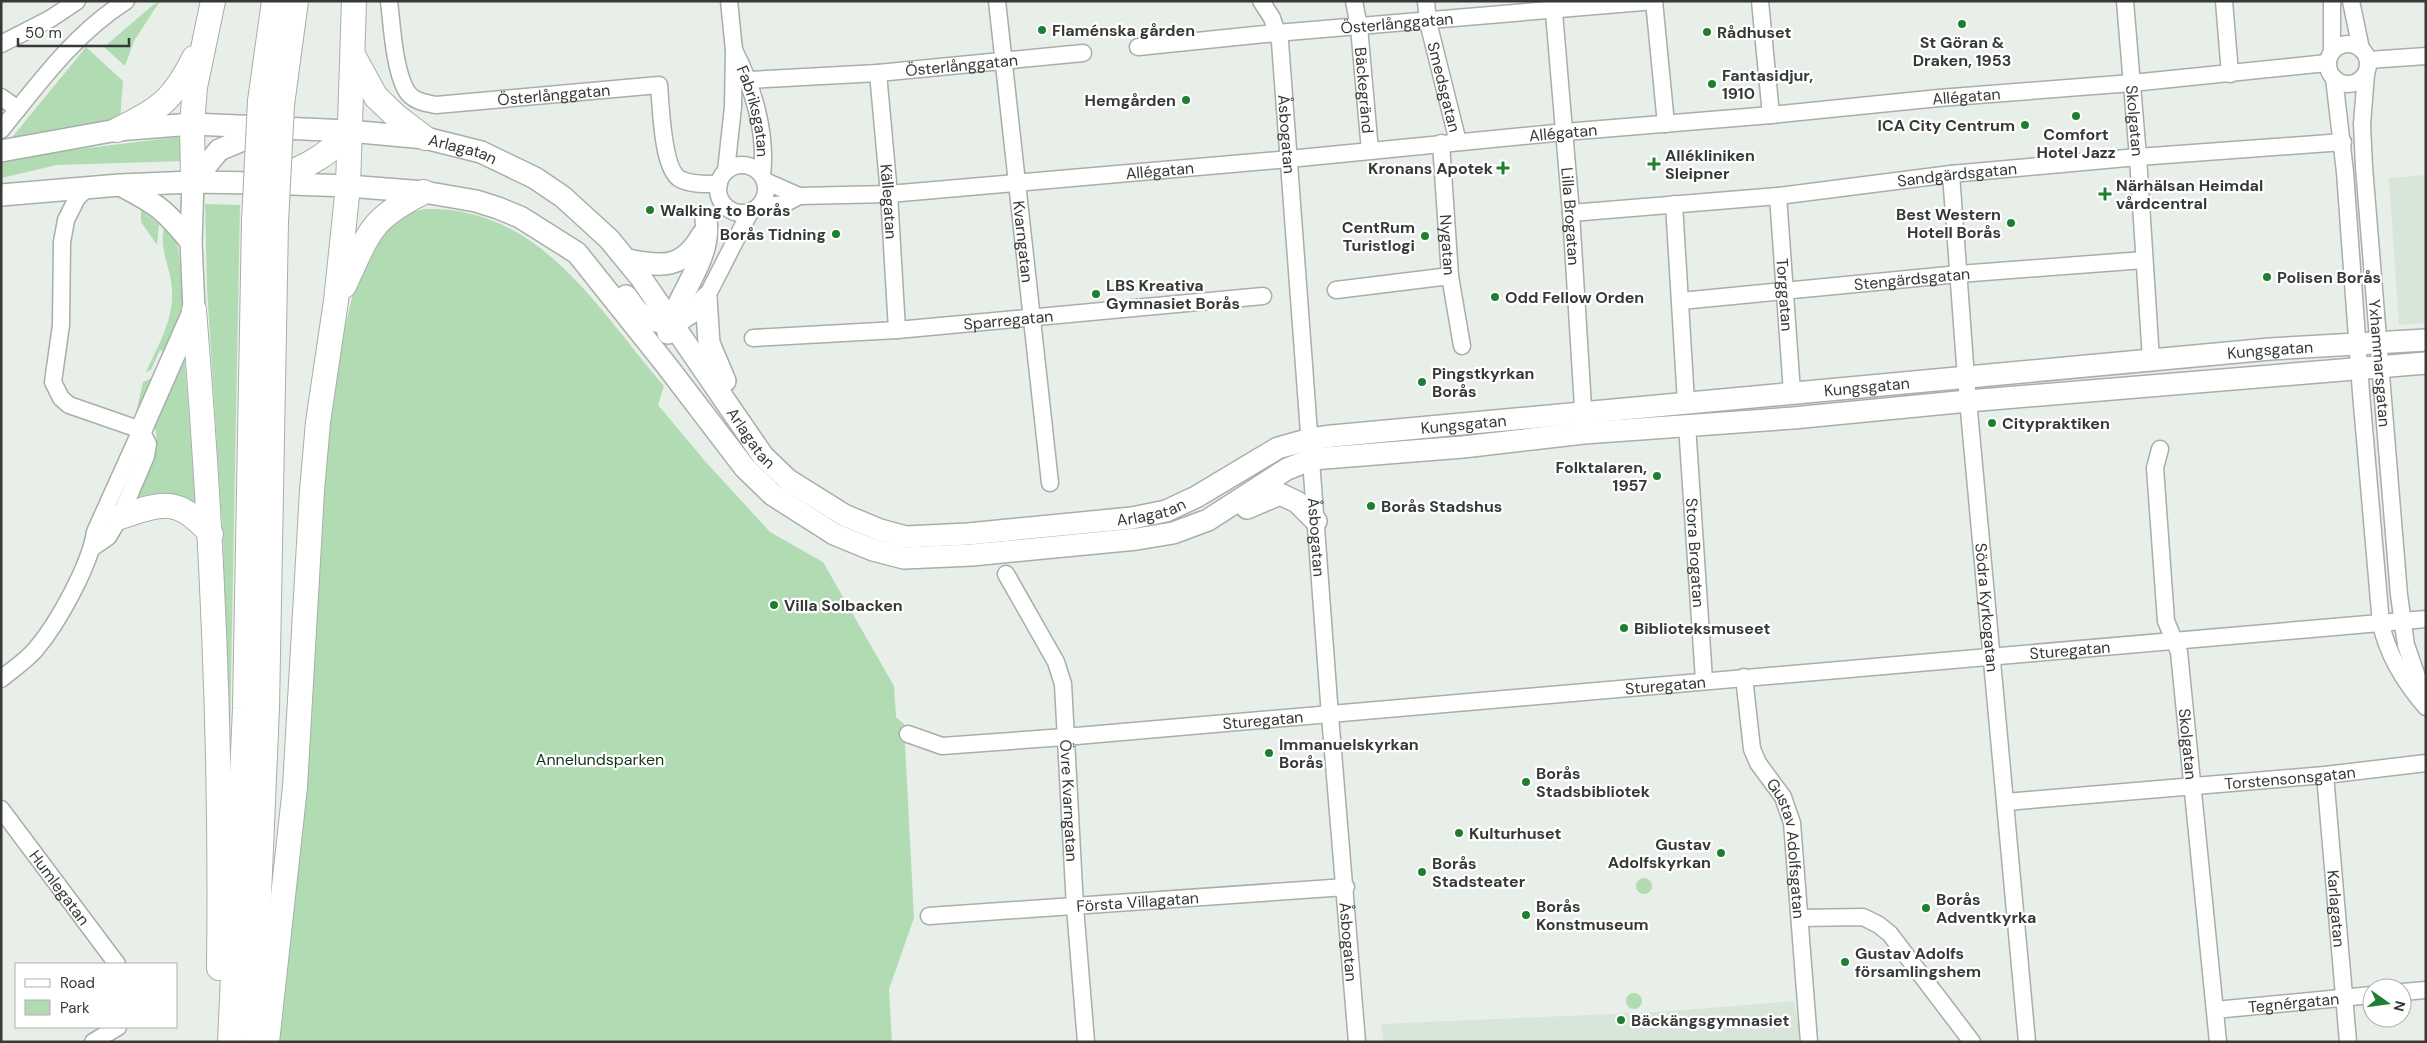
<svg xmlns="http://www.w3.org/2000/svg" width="2427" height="1043" viewBox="0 0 2427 1043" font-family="'DM Sans',sans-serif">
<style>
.built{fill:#d8e5d9}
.green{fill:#b1dcb3}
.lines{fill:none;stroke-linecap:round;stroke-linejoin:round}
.minor-casing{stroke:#a8aea8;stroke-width:19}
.major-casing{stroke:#a8aea8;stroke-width:24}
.highway-casing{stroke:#a8aea8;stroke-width:26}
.minor{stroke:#fff;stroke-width:16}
.major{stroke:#fff;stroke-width:21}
.highway{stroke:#fff;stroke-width:24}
.highway-bridge-casing{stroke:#a8aea8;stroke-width:26;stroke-linecap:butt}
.highway-bridge{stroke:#fff;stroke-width:24}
.poi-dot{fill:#1e7f30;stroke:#fff;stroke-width:2}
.labels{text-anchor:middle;stroke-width:4.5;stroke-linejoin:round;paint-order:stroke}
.street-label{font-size:16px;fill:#373937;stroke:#fff}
.poi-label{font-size:16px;font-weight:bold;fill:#373937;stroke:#fff;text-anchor:start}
.park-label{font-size:16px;fill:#0f3815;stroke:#fff}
</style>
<rect width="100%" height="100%" fill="#e8efe8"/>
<g class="built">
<polygon points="2426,175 2426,323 2399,325 2389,178"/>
<polygon points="1794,1001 1801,1042 1384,1042 1381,1024 1660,1012"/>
</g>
<g class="green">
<polygon points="160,1 134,41 125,66 104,47 153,5"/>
<polygon points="86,47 123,81 120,120 9,141"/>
<polygon points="185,136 185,161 57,165 1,178 1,163 47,153"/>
<polygon points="205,204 240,205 229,788 223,538 207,289"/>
<path d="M425 209C541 206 598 310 664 386L658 405 705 461 770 532 823 562 894 686 896 717 904 724 914 918 889 989 892 1042H275L321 466 336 365 355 285 366 253 393 222 412 212Z"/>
<polygon points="141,210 159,224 157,245 141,222"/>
<path d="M164 227 174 236 178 248 184 302 180 315 164 352 160 350 151 370 146 372C157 348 174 319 172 291 171 266 159 252 164 227Z"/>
<path d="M184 353 196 506 131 504C139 489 168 436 151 424Z"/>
<polygon points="150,379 152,380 145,407 136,413 143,382"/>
<circle cx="1644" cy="886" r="8"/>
<circle cx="1634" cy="1001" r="8"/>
</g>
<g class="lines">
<defs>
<g id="minor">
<path id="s1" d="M389 1C392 26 394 68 406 90 412 101 425 103 436 105L659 85C661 106 662 169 680 179 691 185 707 184 719 184"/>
<path id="s2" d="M997 1 1050 483"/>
<path id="s3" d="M1261 1 1272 18 1280 42 1330 716 1357 1042"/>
<path id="s4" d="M1354 1 1359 27 1370 151"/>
<path id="s5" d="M1426 1 1428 22 1458 142"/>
<path id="s6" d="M1553 1 1571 213 1584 423"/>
<polyline points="1654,1 1666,124"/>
<polyline points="1760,1 1771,115"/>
<path id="s7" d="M2125 1 2138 157 2151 360"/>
<polyline points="2224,1 2230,74"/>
<polyline points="2351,1 2361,49"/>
<polyline points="1,44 50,19 77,1"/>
<circle cx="2348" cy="64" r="20"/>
<path id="s8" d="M1138 47 1265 34 1655 1"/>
<path id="s9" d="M734 50C753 87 767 133 762 175"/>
<polyline points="2332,52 2332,1"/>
<polyline points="2368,60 2426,56"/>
<path id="s10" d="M878 73 889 194 897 330"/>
<path id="s11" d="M2366 74 2362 124 2364 167 2399 595 2406 645 2426 702"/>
<path d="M2334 78 2345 172 2361 393 2381 624C2388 656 2405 683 2426 707"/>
<path id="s12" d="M750 80 878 73 1083 53"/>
<polyline points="1,97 18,109"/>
<path d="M1 130C39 83 74 34 126 1"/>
<path id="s13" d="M1441 143 1450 276 1462 346"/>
<circle cx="742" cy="189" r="24"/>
<polyline points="726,171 733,107 734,50 729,1"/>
<path id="s14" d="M1951 174 1966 378 2027 1042"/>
<polyline points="765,181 799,196"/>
<polyline points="88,187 77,198 66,220 62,242 61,325 53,382 61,398 69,405 141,430"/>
<path id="s15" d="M1778 196 1792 392"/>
<polyline points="1674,204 1686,402"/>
<path id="s16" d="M758 207 784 204 799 196 889 194 1289 159 1565 132 1771 115 1939 98 2132 83 2327 63"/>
<path id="s17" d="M1571 213 1778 196 1951 174 2138 157 2343 142"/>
<polyline points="1336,290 1450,276"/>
<polyline points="706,298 750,212"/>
<path id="s18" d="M1681 301 1959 274 2144 260"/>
<path id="s19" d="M753 338 897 330 1263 296"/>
<path id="s20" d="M1687 425 1704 680"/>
<path id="s21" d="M2160 449 2155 468 2166 621 2179 652 2218 1042"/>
<polyline points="92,548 108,537 120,517 146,456 148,444 141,430"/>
<path id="s22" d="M1006 574 1056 662 1063 684 1075 907 1086 1042"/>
<path id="s23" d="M1744 677 1752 749 1758 763 1783 797 1792 823 1809 1042"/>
<path d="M1 679C13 669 27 660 36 649 58 623 90 565 95 532L141 430"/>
<path id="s24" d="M908 734 942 746 1065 737 2426 619"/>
<path id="s25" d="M2325 775 2348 1042"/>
<path id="s26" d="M2006 802 2325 775 2426 763"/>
<path id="s27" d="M1 809 117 964"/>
<path id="s28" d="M929 916 1346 887"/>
<polyline points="1800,918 1863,917 1879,925 1890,934 1972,1042"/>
<polyline points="2402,992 2426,990"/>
<path id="s29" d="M2215 1010 2372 995"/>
<polyline points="93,1042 118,1027"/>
</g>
<g id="major">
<path id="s30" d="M1 151 117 130 192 124 349 131 425 138 481 152 535 178 563 197 609 239 641 278 763 456 788 480 844 515 880 530 906 537 968 534 1132 518 1166 511 1196 497 1278 448 1310 439 1332 436 2270 349 2426 340"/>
<path d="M122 186C157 204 166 211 191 242"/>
<polyline points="1,195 120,185 193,182 263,183 348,186 424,192 476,201 498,208 520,217 577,253 667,366 745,468 773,495 834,534 873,550 904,558 972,555 1137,539 1173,533 1208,520 1287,469 1312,459 1463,447 1584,433 1793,418 1968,401 2426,363"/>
<path d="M628 260C662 267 683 269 702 235"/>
<path d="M626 296C631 302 635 310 641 314 668 332 688 319 706 298"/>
<polyline points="706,298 709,343 725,381"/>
<path d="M668 333C676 295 712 260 706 220"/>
<polyline points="141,430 194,310 191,242 193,182 219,150 269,129"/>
<polyline points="1247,508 1280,494 1297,502 1316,521"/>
</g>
<g id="highway">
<polyline points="353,55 376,97 396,116 425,138"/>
<path d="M117 130C159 110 173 100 194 58"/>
<polyline points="193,182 192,124 195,87 213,1"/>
<path d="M263 183C296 171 327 159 349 131"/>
<path d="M344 286C369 233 369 219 424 192"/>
<path d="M194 310C212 529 222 748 219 968"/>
<path d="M120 517C165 502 177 497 211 534"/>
<polyline points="253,1035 267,708 276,222"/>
<polyline points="230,1042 245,708 254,221"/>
<polyline points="267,1042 295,787 312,491 318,422 336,301 348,186 354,1"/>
</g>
</defs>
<use href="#minor" class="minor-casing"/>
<use href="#major" class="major-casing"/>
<use href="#highway" class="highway-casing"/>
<use href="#minor" class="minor"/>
<use href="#major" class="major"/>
<use href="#highway" class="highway"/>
<defs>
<g id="highway-bridge">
<polyline points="254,221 260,101 274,1"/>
<polyline points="276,222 282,105 296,1"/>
</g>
</defs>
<use href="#highway-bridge" class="highway-bridge-casing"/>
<use href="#highway-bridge" class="highway-bridge"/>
</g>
<g class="poi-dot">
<circle cx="1962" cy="24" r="5"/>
<circle cx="1042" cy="30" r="5"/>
<circle cx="1707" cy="32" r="5"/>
<circle cx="1712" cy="84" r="5"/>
<circle cx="1186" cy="100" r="5"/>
<circle cx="2076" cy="116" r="5"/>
<circle cx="2025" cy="125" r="5"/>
<path d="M1651.5 156.5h5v5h5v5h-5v5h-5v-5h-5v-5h5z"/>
<path d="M1500.5 160.5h5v5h5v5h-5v5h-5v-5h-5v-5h5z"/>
<path d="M2102.5 186.5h5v5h5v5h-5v5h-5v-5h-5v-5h5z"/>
<circle cx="650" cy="210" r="5"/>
<circle cx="2011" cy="223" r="5"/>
<circle cx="836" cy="234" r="5"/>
<circle cx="1425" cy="236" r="5"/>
<circle cx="2267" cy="277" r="5"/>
<circle cx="1096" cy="294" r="5"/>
<circle cx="1495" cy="297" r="5"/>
<circle cx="1422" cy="382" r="5"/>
<circle cx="1992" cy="423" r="5"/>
<circle cx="1657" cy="476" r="5"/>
<circle cx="1371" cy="506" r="5"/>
<circle cx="774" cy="605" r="5"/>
<circle cx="1624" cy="628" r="5"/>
<circle cx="1269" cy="753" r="5"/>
<circle cx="1526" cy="782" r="5"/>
<circle cx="1459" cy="833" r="5"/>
<circle cx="1721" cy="853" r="5"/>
<circle cx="1422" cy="872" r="5"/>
<circle cx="1926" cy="908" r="5"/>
<circle cx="1526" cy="915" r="5"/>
<circle cx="1845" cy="962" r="5"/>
<circle cx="1621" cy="1020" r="5"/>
</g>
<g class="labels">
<g class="street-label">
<text dy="6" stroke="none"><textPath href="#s8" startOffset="260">Österlånggatan</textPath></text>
<text dy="6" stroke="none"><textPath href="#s12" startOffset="212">Österlånggatan</textPath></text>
<text dy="6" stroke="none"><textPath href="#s5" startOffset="88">Smedsgatan</textPath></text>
<text dy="6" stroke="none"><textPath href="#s4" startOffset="90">Bäckegränd</textPath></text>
<text dy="6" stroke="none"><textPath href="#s1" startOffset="244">Österlånggatan</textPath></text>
<text dy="6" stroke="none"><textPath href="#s16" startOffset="1215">Allégatan</textPath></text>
<text dy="6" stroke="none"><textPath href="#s9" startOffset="65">Fabriksgatan</textPath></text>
<text dy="6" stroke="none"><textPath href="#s7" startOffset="120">Skolgatan</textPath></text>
<text dy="6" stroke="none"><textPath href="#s16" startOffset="810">Allégatan</textPath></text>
<text dy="6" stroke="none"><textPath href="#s3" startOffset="138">Åsbogatan</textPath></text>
<text dy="6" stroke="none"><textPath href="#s30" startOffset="466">Arlagatan</textPath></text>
<text dy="6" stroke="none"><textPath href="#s16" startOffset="405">Allégatan</textPath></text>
<text dy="6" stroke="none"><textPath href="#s17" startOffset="388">Sandgärdsgatan</textPath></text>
<text dy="6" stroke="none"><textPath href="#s10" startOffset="129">Källegatan</textPath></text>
<text dy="6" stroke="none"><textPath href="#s6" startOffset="216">Lilla Brogatan</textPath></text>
<text dy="6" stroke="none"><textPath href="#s2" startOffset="242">Kvarngatan</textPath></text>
<text dy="6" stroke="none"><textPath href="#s13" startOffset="102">Nygatan</textPath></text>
<text dy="6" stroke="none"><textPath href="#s18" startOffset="232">Stengärdsgatan</textPath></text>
<text dy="6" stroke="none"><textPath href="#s15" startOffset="99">Torggatan</textPath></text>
<text dy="6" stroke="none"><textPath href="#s19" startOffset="256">Sparregatan</textPath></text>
<text dy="6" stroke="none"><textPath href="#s30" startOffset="2461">Kungsgatan</textPath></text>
<text dy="6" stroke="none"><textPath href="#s11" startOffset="290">Yxhammarsgatan</textPath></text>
<text dy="6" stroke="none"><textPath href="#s30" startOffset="2056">Kungsgatan</textPath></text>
<text dy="6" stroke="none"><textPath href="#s30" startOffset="1651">Kungsgatan</textPath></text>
<text dy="6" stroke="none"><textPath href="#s30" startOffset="885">Arlagatan</textPath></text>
<text dy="6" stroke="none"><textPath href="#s30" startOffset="1320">Arlagatan</textPath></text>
<text dy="6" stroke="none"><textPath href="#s3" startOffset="542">Åsbogatan</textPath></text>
<text dy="6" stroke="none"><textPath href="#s20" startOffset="128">Stora Brogatan</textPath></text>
<text dy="6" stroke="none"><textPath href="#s14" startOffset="435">Södra Kyrkogatan</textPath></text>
<text dy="6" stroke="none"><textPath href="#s24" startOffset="1168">Sturegatan</textPath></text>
<text dy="6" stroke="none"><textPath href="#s24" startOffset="762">Sturegatan</textPath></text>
<text dy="6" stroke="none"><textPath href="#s24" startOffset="358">Sturegatan</textPath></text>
<text dy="6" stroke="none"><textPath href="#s21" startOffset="299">Skolgatan</textPath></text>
<text dy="6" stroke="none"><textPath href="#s26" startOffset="285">Torstensonsgatan</textPath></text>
<text dy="6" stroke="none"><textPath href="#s22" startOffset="241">Övre Kvarngatan</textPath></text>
<text dy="6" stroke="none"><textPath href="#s23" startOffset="181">Gustav Adolfsgatan</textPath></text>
<text dy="6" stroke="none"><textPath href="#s27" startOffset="98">Humlegatan</textPath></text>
<text dy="6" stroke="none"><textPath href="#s28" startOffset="209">Första Villagatan</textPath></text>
<text dy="6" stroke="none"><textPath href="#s25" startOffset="134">Karlagatan</textPath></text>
<text dy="6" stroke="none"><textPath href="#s3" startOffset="948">Åsbogatan</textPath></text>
<text dy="6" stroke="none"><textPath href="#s29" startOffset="79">Tegnérgatan</textPath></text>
</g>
<g class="poi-label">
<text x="1052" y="36">Flaménska gården</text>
<text x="1717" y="38">Rådhuset</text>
<text x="1962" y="48" text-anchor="middle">St Göran &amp;<tspan x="1962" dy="18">Draken, 1953</tspan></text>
<text x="1722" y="81">Fantasidjur,<tspan x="1722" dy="18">1910</tspan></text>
<text x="1176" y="106" text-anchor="end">Hemgården</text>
<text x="2015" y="131" text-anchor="end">ICA City Centrum</text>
<text x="2076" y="140" text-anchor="middle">Comfort<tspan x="2076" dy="18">Hotel Jazz</tspan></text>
<text x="1665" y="161">Allékliniken<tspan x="1665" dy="18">Sleipner</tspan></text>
<text x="1493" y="174" text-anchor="end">Kronans Apotek</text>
<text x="2116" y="191">Närhälsan Heimdal<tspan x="2116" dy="18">vårdcentral</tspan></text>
<text x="660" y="216">Walking to Borås</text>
<text x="2001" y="220" text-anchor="end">Best Western<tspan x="2001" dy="18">Hotell Borås</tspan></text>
<text x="1415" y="233" text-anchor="end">CentRum<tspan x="1415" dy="18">Turistlogi</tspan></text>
<text x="826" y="240" text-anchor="end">Borås Tidning</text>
<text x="2277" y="283">Polisen Borås</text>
<text x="1106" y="291">LBS Kreativa<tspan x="1106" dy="18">Gymnasiet Borås</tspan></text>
<text x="1505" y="303">Odd Fellow Orden</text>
<text x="1432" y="379">Pingstkyrkan<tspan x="1432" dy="18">Borås</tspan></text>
<text x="2002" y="429">Citypraktiken</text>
<text x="1647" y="473" text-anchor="end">Folktalaren,<tspan x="1647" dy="18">1957</tspan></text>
<text x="1381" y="512">Borås Stadshus</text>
<text x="784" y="611">Villa Solbacken</text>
<text x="1634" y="634">Biblioteksmuseet</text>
<text x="1279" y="750">Immanuelskyrkan<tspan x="1279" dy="18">Borås</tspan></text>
<text x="1536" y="779">Borås<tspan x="1536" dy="18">Stadsbibliotek</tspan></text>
<text x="1469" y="839">Kulturhuset</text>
<text x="1711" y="850" text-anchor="end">Gustav<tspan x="1711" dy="18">Adolfskyrkan</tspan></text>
<text x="1432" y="869">Borås<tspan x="1432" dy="18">Stadsteater</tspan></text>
<text x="1936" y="905">Borås<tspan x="1936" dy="18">Adventkyrka</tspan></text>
<text x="1536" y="912">Borås<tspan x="1536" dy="18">Konstmuseum</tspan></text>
<text x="1855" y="959">Gustav Adolfs<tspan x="1855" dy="18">församlingshem</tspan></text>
<text x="1631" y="1026">Bäckängsgymnasiet</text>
</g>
<g class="park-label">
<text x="600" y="765">Annelundsparken</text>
</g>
</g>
<rect width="2427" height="1043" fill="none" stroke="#373937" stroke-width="5"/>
<rect x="15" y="963" width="162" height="65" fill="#ffffff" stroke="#afb0af"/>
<rect x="25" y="979" width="25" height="8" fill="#ffffff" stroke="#afb0af"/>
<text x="60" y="988" font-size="15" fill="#373937">Road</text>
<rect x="25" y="1000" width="25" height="15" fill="#b1dcb3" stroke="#afb0af"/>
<text x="60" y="1013" font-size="15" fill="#373937">Park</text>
<g transform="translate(2387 1003) rotate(104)"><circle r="24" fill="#ffffff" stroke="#afb0af"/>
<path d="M0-4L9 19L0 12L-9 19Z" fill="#1e7f30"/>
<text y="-8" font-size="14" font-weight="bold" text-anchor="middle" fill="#373937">N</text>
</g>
<path d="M18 38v8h111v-8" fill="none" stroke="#373937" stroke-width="2.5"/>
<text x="25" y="38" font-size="15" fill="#373937" stroke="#ffffff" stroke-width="4" paint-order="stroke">50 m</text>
</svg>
